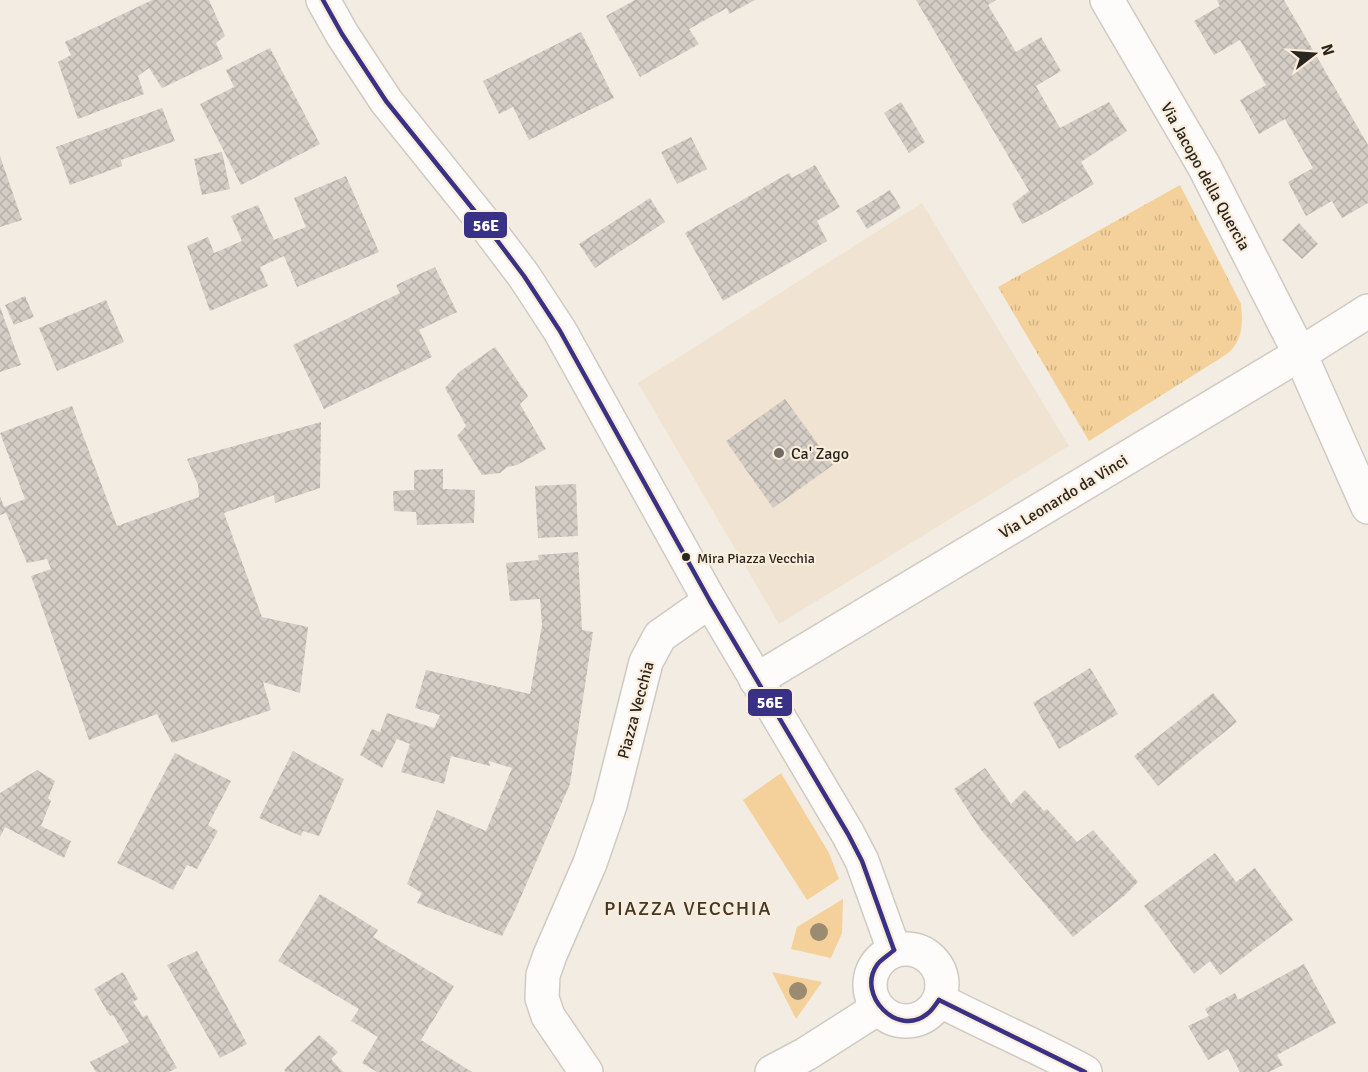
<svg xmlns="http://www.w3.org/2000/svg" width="1368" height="1072" viewBox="0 0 1368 1072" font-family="Signika,sans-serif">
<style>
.built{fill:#f0e3d1}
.grass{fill:#f4d19a}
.park{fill:url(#park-tufts)}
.building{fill:url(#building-cross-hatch)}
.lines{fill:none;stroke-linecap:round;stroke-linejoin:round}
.minor-casing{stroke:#d0cac2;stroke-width:36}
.tertiary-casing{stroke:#d0cac2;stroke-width:36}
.minor{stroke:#fdfcfb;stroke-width:33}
.tertiary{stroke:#fdfcfb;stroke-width:33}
.bus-1-casing{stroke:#faeddb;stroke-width:9}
.bus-1{stroke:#393185;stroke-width:4.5}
.tree{fill:#9b8b71}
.poi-dot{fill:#706b63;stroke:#faeddb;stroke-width:2}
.bus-dot{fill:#2a261f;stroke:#faeddb;stroke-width:2}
.labels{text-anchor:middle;stroke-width:4.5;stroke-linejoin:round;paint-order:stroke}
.bus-label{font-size:14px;fill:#2a261f;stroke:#faeddb;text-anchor:start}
.street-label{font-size:16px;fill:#2a261f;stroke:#faeddb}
.poi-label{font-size:16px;fill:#2a261f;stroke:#faeddb;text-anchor:start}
.quarter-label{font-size:20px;letter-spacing:1.5px;fill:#42382a;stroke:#faeddb}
.line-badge{stroke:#faeddb;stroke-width:2}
.badge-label{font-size:16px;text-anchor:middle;font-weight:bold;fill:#fff}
</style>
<defs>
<pattern id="park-tufts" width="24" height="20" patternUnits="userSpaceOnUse" patternTransform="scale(1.5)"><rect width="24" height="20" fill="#f4d19a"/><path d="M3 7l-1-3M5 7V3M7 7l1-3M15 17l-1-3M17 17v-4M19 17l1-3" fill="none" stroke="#d1b384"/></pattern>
<pattern id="building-cross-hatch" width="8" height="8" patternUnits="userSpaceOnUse" patternTransform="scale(1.5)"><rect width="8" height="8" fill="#d3cdc5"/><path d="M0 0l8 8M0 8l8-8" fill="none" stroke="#b5b0a9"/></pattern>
</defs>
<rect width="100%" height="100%" fill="#f3ece2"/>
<polygon class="built" points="922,203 1069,446 779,624 638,383"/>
<g class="grass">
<polygon points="781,773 829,853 839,879 807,900 743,800"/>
<polygon points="843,899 842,933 831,958 791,949 797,927"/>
<polygon points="772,972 822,982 796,1019"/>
</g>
<path class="park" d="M1180 185 1241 304C1243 324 1243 340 1227 354L1089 441 998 287Z"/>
<g class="building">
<polygon points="152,0 209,0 225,36 216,43 223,59 162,88 149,68 138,76 144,94 78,119 58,62 71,55 65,42"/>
<polygon points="635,0 755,0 729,14 727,8 689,29 699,44 640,77 606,16"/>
<polygon points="916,0 996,0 988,5 1016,52 1041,37 1061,71 1036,86 1060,128 1109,102 1127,131 1081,162 1094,184 1043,214 1022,224 1012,204 1029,191"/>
<polygon points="1217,0 1284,0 1368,145 1368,203 1342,218 1332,201 1306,216 1288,182 1313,168 1285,119 1259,134 1240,100 1266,85 1240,40 1214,55 1194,21 1220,6"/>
<polygon points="581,32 614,98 529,140 513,107 499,114 483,81"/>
<polygon points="270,48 320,144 241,185 200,104 234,87 226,70"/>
<polygon points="901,102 925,142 909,153 884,113"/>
<polygon points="162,108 175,141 121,160 122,166 70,185 56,147"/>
<polygon points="691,137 707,169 677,184 661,152"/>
<polygon points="222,152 230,189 202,195 194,159"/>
<polygon points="0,156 22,220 0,227"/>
<polygon points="815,165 840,207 817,221 827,241 723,301 685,233 789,173 792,178"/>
<polygon points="346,176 379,252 297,287 284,256 260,267 268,286 210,311 187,246 208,237 214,253 242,241 231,216 258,205 274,240 306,227 294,198"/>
<polygon points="890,190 901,208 867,229 856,211"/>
<polygon points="650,198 665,222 595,268 579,244"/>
<polygon points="1299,223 1318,244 1302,259 1282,240"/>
<polygon points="435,267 457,312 419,330 432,357 324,409 293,345 400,293 396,285"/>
<polygon points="25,296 34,317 14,325 5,305"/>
<polygon points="106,300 124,342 57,371 39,328"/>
<polygon points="0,307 21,365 0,372"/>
<polygon points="495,347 528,396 520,404 546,449 517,465 507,467 500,473 482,475 457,436 466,426 445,388 459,372"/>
<polygon points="785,399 833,465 773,508 726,441"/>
<polygon points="72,406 117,526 199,497 198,485 187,459 321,422 320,488 275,503 274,495 224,513 262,617 308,627 300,693 263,682 271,710 172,743 157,714 89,740 31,576 51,569 47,559 27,563 6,513 0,515 0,496 4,507 25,499 0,433"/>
<polygon points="443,469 443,489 475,490 474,523 417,525 416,512 394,511 393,491 414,490 414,470"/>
<polygon points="576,484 578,536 538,538 535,486"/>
<polygon points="578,552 582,630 593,632 570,784 516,908 502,936 417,903 422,893 407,884 437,810 486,831 512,768 489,761 490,766 451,756 444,784 401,772 410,744 397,739 382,768 360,755 372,729 380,732 387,713 434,728 440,715 415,708 426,670 530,694 542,625 540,599 510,601 506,563 539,560 538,555"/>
<polygon points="1090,668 1118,714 1059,749 1033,703"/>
<polygon points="1213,693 1237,722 1158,786 1134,756"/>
<polygon points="293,751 344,779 319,836 303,831 301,836 259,818"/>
<polygon points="175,753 231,781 208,825 218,831 197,869 187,865 173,890 117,863"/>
<polygon points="985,768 1011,804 1025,790 1044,811 1047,809 1077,842 1093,830 1138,882 1124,896 1073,937 981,830 954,789"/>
<polygon points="37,770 55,781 48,798 51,801 41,826 71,841 64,858 5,827 0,837 0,793"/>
<polygon points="1215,853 1236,882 1255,868 1293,920 1220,975 1210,961 1194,974 1144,906"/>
<polygon points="320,894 378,930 373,937 454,986 421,1040 472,1072 377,1072 362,1063 378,1037 351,1021 359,1009 278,961"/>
<polygon points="197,951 247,1044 220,1058 167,965"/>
<polygon points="1304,964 1336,1023 1277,1055 1283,1065 1269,1072 1240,1072 1228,1049 1208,1060 1188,1026 1209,1016 1205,1009 1235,993 1238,1000"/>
<polygon points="123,972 138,999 133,1002 143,1017 147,1015 177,1068 169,1072 96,1072 90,1062 129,1042 113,1015 110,1016 94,989"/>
<polygon points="319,1035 338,1052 331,1059 343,1072 286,1072 284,1070"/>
</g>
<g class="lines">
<defs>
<g id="minor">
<polyline points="1107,0 1204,166 1300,354 1368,507"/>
<polyline points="756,680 1300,354 1368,311"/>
<polyline points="586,1072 548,1016 542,998 543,975 550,955 590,863 610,805 646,662 660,636 710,601"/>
<polyline points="772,1072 806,1054 878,1008"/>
</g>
<g id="tertiary">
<polyline points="323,0 342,34 386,101 481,219 524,276 560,331 710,601 848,834 862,861 894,950"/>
<circle cx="906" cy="985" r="36"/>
<path d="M939 1000C987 1025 1037 1046 1085 1072"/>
</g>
</defs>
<use href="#minor" class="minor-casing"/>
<use href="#tertiary" class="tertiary-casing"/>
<use href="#minor" class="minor"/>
<use href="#tertiary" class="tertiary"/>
<defs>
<g id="bus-1">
<polyline points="323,0 342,34 386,101 481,219 524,276 560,331 710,601 848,834 862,861 894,950"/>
<path d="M894 950C889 955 880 960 877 965 856 995 898 1038 927 1014 932 1011 935 1005 939 1000"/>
<polyline points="939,1000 1085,1072"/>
</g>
</defs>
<use href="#bus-1" class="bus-1-casing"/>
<use href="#bus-1" class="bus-1"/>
</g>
<g class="tree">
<circle cx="819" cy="932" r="9"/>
<circle cx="798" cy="991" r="9"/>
</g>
<circle class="poi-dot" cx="779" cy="453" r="6"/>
<circle class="bus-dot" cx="686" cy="557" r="5"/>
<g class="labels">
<g class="bus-label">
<text x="697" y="563">Mira Piazza Vecchia</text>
</g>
<g class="street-label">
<text transform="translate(1206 176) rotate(61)" y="6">Via Jacopo della Quercia</text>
<text transform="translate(1063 496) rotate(-31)" y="6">Via Leonardo da Vinci</text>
<text transform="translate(635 710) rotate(-75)" y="6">Piazza Vecchia</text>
</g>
<g class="poi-label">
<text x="791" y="459">Ca' Zago</text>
</g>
<g class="quarter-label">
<text x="688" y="915">PIAZZA VECCHIA</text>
</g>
</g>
<g class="line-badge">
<rect x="463" y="211" width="45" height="28" rx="6" fill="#393185"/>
<rect x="747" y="688" width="46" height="29" rx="6" fill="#393185"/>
</g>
<g class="badge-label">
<text x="486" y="231">56E</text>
<text x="770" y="708">56E</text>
</g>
<g transform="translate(1314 54) rotate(73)" stroke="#faeddb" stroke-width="4.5" paint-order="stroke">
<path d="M0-4.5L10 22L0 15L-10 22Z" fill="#2a261f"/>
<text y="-9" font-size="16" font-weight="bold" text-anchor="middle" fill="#2a261f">N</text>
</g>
</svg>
